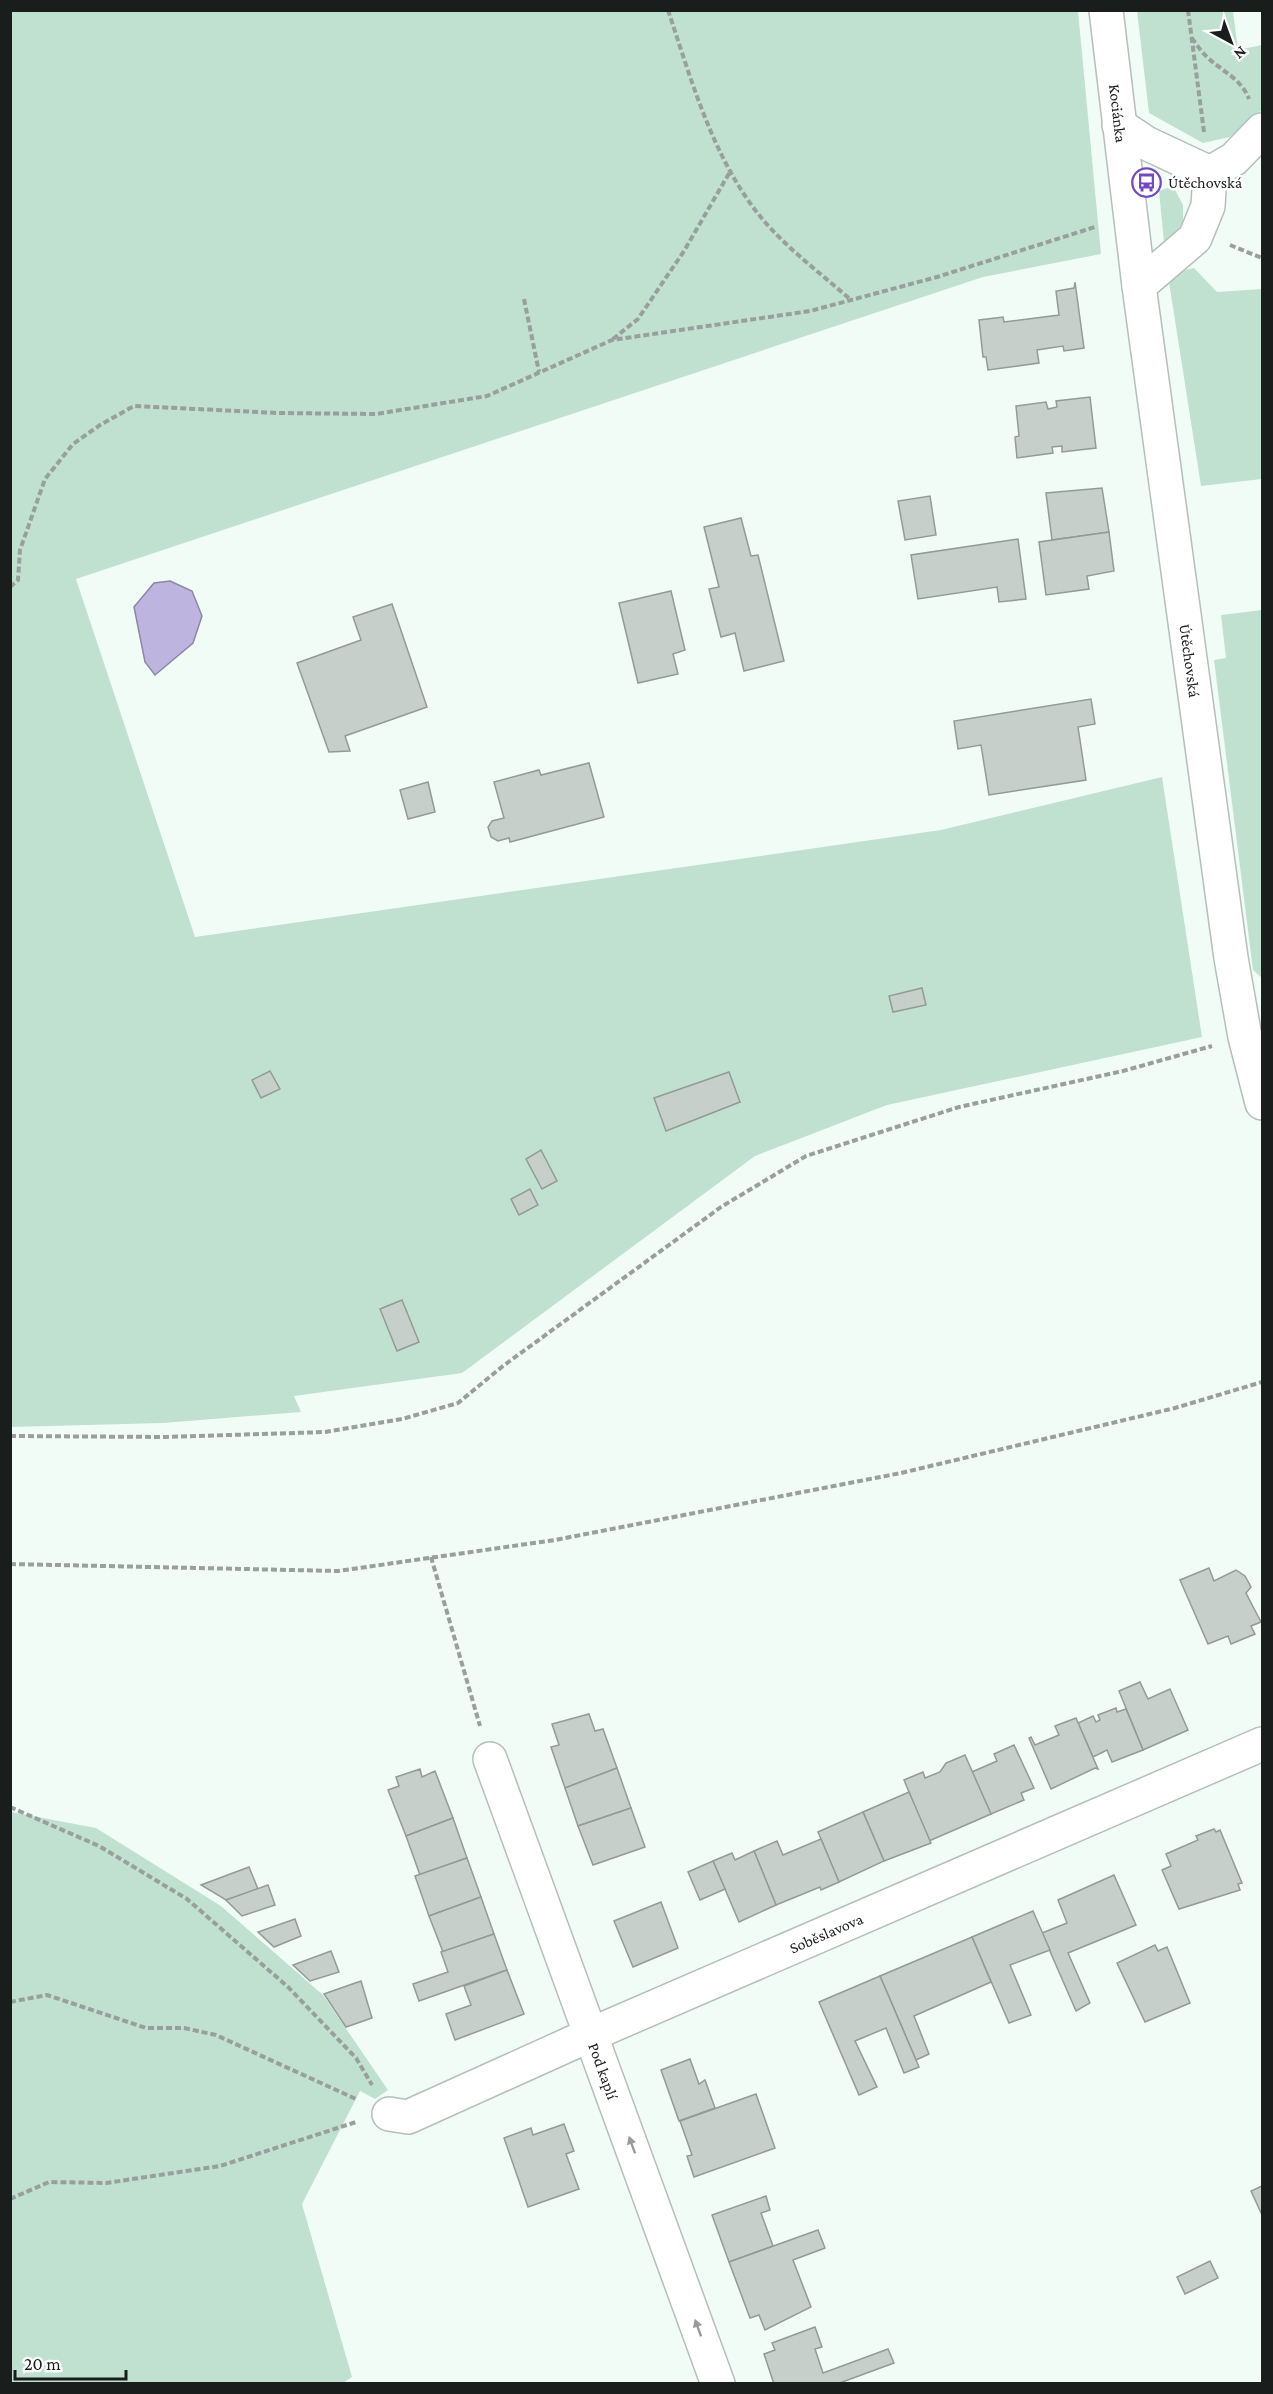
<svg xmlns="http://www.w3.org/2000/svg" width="1273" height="2394" viewBox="0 0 1273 2394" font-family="'Crimson Pro',serif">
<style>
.green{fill:#c0e1d0}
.water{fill:#beb4e0;stroke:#8c87a5;stroke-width:1.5}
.building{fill:#c6cfca;stroke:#929b96;stroke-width:1.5}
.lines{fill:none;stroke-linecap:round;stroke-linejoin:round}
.minor-casing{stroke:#b5bfba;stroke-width:36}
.path{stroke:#989f9c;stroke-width:4;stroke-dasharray:6 3;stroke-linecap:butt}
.minor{stroke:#fff;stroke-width:33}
.oneway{fill:#989998}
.labels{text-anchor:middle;stroke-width:5;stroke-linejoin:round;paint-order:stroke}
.street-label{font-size:16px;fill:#191d1b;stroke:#fff}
.poi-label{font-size:16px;fill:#191d1b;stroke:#fff;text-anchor:start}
</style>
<rect width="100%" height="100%" fill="#f2fcf7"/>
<g class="green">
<polygon points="10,11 1078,11 1101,254 983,277 76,579 195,937 941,830 1162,777 1202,1037 887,1105 755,1156 462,1373 294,1396 301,1412 163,1423 11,1427"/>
<polygon points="1137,11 1233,11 1238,50 1262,45 1262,110 1230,137 1203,143 1149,113"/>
<polygon points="1173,186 1183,205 1183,224 1164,242 1159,191"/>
<polygon points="1194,268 1217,292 1262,289 1262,479 1201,486 1169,282 1184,270"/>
<polygon points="1262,610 1262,978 1253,970 1214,660 1226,658 1221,615"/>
<polygon points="11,1812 96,1828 221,1906 323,1995 388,2090 375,2099 360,2091 302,2204 352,2377 343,2383 11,2383"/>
</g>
<polygon class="water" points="170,581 192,591 202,616 193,643 155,675 145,662 134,607 154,583"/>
<g class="building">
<polygon points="1075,282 1084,348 1064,351 1063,346 1037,350 1039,363 988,370 986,357 983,357 979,320 1003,317 1004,322 1059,315 1056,291 1074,288"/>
<polygon points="1090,397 1096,448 1062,452 1062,446 1052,447 1053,453 1017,458 1015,437 1019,436 1016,406 1046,402 1048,409 1057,407 1056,401"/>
<polygon points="1102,488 1109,532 1052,540 1046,493"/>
<polygon points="930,496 936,535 905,540 898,501"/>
<polygon points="741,518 751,556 758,555 784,661 744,671 735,633 721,637 709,589 719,587 704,527"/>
<polygon points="1109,532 1114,571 1087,576 1089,589 1046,595 1039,542"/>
<polygon points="1018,539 1026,599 999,602 997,587 918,599 911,555"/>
<polygon points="671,591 685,650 673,654 678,674 638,683 619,603"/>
<polygon points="392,604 427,707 345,736 350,751 329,752 297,663 361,640 353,617"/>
<polygon points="1091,699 1095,724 1078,727 1086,780 989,795 981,745 958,749 954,721"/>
<polygon points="589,763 604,817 510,842 509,838 498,841 491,837 488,827 492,821 504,818 494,782 539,770 541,775"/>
<polygon points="428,782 435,812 408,819 400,790"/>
<polygon points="922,988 926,1005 893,1012 889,996"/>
<polygon points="270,1071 280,1089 261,1098 252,1080"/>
<polygon points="729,1072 740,1102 666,1131 654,1098"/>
<polygon points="541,1150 557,1181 542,1189 526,1159"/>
<polygon points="530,1189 538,1205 519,1215 511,1199"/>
<polygon points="402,1300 419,1342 397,1351 380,1309"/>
<polygon points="1209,1568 1214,1581 1236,1570 1245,1576 1251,1587 1246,1593 1261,1622 1251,1626 1255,1634 1231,1644 1228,1636 1208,1644 1180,1580"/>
<polygon points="1140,1682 1148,1699 1170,1689 1188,1730 1143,1750 1119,1691"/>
<polygon points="1116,1708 1117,1712 1126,1709 1143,1750 1112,1762 1107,1750 1093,1757 1078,1723 1093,1716 1096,1722 1100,1720 1098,1715"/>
<polygon points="589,1714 595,1731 603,1729 617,1768 565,1788 551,1747 559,1745 552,1724"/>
<polygon points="1076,1718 1098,1769 1095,1768 1051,1789 1029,1738 1031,1737 1035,1745 1059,1735 1055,1726"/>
<polygon points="1014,1745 1034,1788 1021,1793 1024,1800 991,1814 972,1772 997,1761 994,1754"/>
<polygon points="965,1755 991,1814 929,1841 904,1780 923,1772 925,1778 940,1772 946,1763"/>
<polygon points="617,1768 631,1808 578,1826 565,1788"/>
<polygon points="420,1769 422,1777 435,1771 453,1818 406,1836 388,1790 399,1786 396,1777"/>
<polygon points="909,1792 931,1843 884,1861 863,1812"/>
<polygon points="631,1808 645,1847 593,1865 578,1826"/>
<polygon points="863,1812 884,1861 839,1882 818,1832"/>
<polygon points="453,1818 467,1858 420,1875 406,1836"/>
<polygon points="1214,1829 1216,1832 1220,1830 1242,1883 1238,1884 1240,1890 1179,1909 1162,1870 1171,1866 1166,1854 1198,1840 1196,1836"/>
<polygon points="821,1839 839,1882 821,1890 820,1887 776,1905 754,1851 777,1841 783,1855"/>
<polygon points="754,1851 776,1905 739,1922 713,1861 732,1853 735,1860"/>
<polygon points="467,1858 481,1897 429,1916 415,1876"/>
<polygon points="713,1861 725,1889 700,1900 688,1872"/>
<polygon points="249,1867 258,1889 226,1900 201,1885"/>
<polygon points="1114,1875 1136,1925 1068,1953 1090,2003 1076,2011 1042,1933 1067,1923 1058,1900"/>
<polygon points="268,1885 275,1905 242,1916 226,1900"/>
<polygon points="481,1897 494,1934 443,1952 429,1916"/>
<polygon points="661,1902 678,1948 633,1967 614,1921"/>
<polygon points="1033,1911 1050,1950 1010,1965 1031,2015 1009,2023 972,1937"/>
<polygon points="295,1919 301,1936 274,1947 258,1932"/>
<polygon points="494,1934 507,1970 419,2001 413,1984 448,1972 441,1952"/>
<polygon points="972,1937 991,1982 914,2016 929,2054 916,2060 880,1976"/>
<polygon points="1155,1945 1158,1951 1167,1947 1190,2003 1145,2022 1117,1963"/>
<polygon points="331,1951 339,1972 310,1981 293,1965"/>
<polygon points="507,1970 524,2014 455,2040 446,2014 471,2005 464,1986"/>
<polygon points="880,1976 919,2067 904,2073 886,2028 855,2041 877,2087 859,2095 819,2002"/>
<polygon points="361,1981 372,2018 346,2027 324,1994"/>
<polygon points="690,2059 699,2084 705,2080 715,2108 679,2121 661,2070"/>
<polygon points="756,2094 775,2148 694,2177 687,2156 692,2155 680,2121"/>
<polygon points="564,2124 574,2151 566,2154 579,2189 528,2207 504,2138 531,2128 533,2135"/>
<polygon points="1262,2186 1262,2215 1251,2191"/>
<polygon points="766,2196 770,2210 761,2213 773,2246 729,2262 712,2215"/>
<polygon points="818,2230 825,2248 793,2260 811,2307 765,2330 759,2315 750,2318 729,2262"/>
<polygon points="1210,2261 1218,2278 1185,2294 1177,2277"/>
<polygon points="815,2327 822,2347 815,2349 823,2373 888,2349 894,2363 837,2384 774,2384 764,2354 775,2350 772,2343"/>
</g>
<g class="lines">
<defs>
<g id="minor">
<path id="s1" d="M1106 10 1139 286 1231 958 1245 1037 1262 1103"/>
<polyline points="1119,125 1146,143 1210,173"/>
<polyline points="1210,173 1234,159 1262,130"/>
<polyline points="1139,286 1195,238 1208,206 1210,173"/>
<path id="s2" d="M490 1759 718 2384"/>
<path id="s3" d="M389 2114 408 2117 592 2034 1262 1744"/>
</g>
</defs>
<use href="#minor" class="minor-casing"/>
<g class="path">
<path d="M668 10C694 88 718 177 778 236 801 259 827 279 851 300"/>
<polyline points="1188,10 1204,132"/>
<path d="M1192 38C1196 44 1201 51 1206 56 1221 71 1241 78 1249 99"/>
<polyline points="1230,245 1262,258"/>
<polyline points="524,299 539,372"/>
<polyline points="613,339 638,319 684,251 731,170"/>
<polyline points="10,587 18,580 20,550 45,479 73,444 100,425 134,406 278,413 376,414 487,396 612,340 810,311 937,277 1095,227"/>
<polyline points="10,1436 165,1437 325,1432 402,1419 458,1403 503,1366 721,1207 806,1156 959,1107 1123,1071 1212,1046"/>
<polyline points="431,1557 480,1726"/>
<polyline points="10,1564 338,1571 555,1540 901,1473 1175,1408 1262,1382"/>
<polyline points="10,1807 99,1846 187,1899 288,1987 356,2058 372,2085"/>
<polyline points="10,2002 47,1995 146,2028 184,2028 216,2035 358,2100"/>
<polyline points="10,2199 49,2182 106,2183 220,2166 356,2122"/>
</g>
<use href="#minor" class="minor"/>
</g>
<defs><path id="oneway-solid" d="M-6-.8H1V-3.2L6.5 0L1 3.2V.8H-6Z" transform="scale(1.5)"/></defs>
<g class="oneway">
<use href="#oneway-solid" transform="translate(632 2145) rotate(-110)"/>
<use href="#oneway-solid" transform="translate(698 2328) rotate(-110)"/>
</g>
<defs>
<symbol id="bus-ring" viewBox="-11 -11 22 22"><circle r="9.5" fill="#fff" stroke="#7249c1" stroke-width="1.5"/><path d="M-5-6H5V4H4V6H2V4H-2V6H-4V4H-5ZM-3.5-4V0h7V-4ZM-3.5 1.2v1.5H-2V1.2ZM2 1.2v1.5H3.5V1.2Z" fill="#7249c1"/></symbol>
</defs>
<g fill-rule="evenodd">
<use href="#bus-ring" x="1130" y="166" width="33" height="33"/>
</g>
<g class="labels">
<g class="street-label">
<text dy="6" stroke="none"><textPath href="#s1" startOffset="104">Kociánka</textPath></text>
<text dy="6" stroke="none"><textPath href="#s1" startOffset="656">Útěchovská</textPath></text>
<text dy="6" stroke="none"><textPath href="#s3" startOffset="476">Soběslavova</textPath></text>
<text dy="6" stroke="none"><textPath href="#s2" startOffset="332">Pod kaplí</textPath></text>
</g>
<g class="poi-label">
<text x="1168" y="188">Útěchovská</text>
</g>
</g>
<rect width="1273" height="2394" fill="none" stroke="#191d1b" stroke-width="24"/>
<g transform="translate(1231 42) rotate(139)" stroke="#ffffff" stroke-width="4.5" paint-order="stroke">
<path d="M0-4.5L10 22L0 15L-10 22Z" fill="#191d1b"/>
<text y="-9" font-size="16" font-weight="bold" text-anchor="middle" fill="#191d1b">N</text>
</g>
<path d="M15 2370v9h111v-9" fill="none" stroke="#191d1b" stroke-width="3"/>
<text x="24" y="2370" font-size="18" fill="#191d1b" stroke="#ffffff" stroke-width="4.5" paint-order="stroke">20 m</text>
</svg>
